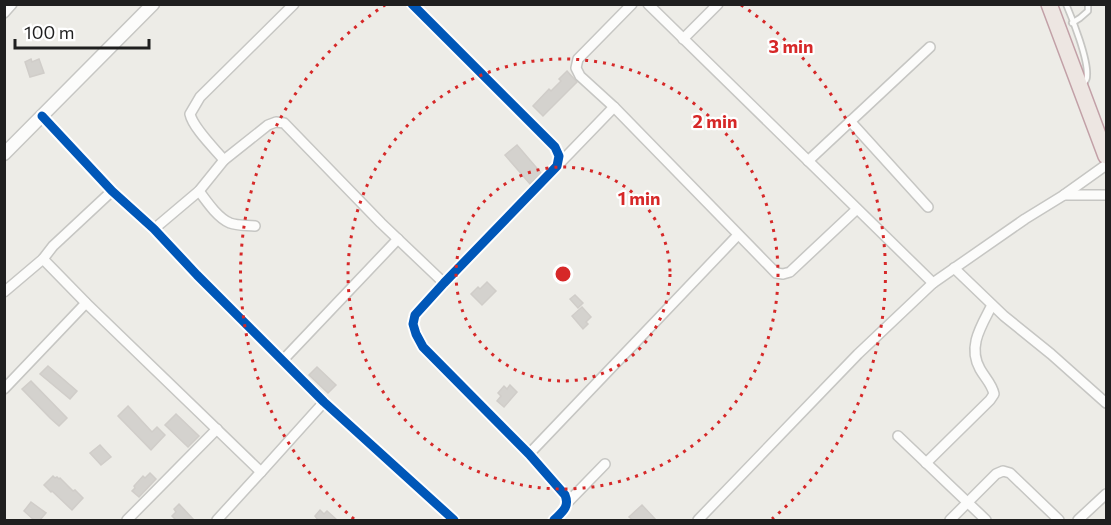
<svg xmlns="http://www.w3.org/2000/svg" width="1111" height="525" viewBox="0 0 1111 525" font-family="Commissioner,sans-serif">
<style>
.building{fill:#d4d2ce;stroke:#d0cdc9;stroke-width:1.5}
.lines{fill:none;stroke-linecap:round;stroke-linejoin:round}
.service-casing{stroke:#c6c6c3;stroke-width:8}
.minor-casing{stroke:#c6c6c3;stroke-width:12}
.tertiary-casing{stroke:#c6c6c3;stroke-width:15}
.trunk-casing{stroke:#c2a0a7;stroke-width:18}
.service{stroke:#fcfcfb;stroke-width:4.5}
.minor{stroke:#fcfcfb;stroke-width:9}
.tertiary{stroke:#fcfcfb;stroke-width:12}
.trunk{stroke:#ede6e2;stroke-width:15}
.cycleway-casing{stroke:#fff;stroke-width:13}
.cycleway{stroke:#0057b8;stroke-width:9}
.ring{fill:none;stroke:#d62828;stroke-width:3;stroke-dasharray:3 6}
.centre{fill:#d62828;stroke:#fff;stroke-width:3}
.ring-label{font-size:18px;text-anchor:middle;font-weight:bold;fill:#d62828;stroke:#fff;stroke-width:4.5;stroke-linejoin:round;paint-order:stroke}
</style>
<rect width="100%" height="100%" fill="#edece7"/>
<g class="building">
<polygon points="31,59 32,62 39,59 44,73 30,77 25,62"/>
<polygon points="567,71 577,82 543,116 533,106 549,89 551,91 561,81 559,79"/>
<polygon points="517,145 541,173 530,184 505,155"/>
<polygon points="487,282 496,291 482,305 471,294 478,287 480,289"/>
<polygon points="575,295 583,303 578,308 570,299"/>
<polygon points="582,307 591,317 586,322 588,324 583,329 572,316"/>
<polygon points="48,366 77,391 70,399 40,374"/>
<polygon points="317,367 336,385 328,393 309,375"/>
<polygon points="31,381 67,418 59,426 50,418 22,389"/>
<polygon points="510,385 517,392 504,407 497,401 501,396 498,393 504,386 507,389"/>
<polygon points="128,406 152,432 157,427 165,435 151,450 118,416"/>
<polygon points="176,414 199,436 188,447 165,425"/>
<polygon points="100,445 111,457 101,465 90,453"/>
<polygon points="150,473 156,479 139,497 132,491 135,488 134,486 143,476 145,478"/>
<polygon points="53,476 55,478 57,477 59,479 60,478 73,491 75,490 83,498 72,510 52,491 51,492 44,485"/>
<polygon points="31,502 46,513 40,520 34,520 24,511"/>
<polygon points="179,504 194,520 176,520 172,516 176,512 174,509"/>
<polygon points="642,505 656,520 633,520 629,517"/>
<polygon points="320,510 324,514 327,511 337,520 318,520 315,516"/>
</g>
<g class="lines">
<defs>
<g id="service">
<path d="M1066 4C1073 20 1088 59 1087 75 1087 81 1086 80 1083 84"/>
<polyline points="1072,23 1080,18 1088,11 1088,4"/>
</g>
<g id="minor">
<path d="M412 4 555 147 559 156 557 166 444 283 415 315 413 324 416 334 423 347 529 454 565 495C570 507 562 512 554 520"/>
<polyline points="632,4 578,59 576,68 580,76 614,107 776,273 783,274 790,272 857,209"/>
<polyline points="648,4 933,283"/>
<polyline points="4,13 12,4"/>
<polyline points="683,39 718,4"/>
<polyline points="42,116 112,191 154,229 197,275 324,402 454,520"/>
<polyline points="850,121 928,207"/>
<path d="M224 160C215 149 193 128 190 114L200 97 294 4"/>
<polyline points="808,161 930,47"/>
<polyline points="557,166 614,107"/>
<polyline points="112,191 53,246 43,259 86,303 261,472 324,402"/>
<path d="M199 191C207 202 218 218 230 223 238 226 247 225 255 226"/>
<polyline points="1064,195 1106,195"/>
<polyline points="154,229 199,191 224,160 268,125 276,122 284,123 381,223 444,283"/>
<polyline points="954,268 1004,316 1051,354 1106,403"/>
<polyline points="4,292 43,259"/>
<polyline points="283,360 398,239"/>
<polyline points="4,389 86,303"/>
<polyline points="898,436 986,520"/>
<polyline points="529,454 738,235"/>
<path d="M926 463 990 400 994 394C992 384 985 378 980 369 967 346 982 325 992 305"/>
<polyline points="568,502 605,464"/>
<polyline points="127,520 217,429"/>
<polyline points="217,520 261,472"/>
<polyline points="698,520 858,354 933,283 1025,219 1064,195 1106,165"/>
<polyline points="950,520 996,474 1003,471 1010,473 1059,520"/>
<polyline points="1078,520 1106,494"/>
</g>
<polyline id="tertiary" points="4,154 153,4"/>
<polyline id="trunk" points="1049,4 1106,156"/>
</defs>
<use href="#service" class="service-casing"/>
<use href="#minor" class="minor-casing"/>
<use href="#tertiary" class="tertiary-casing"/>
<use href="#trunk" class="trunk-casing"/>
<use href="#service" class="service"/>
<use href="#minor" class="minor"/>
<use href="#tertiary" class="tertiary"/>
<use href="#trunk" class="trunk"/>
<defs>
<g id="cycleway">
<path d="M412 4 555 147 559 156 557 166 444 283 415 315 413 324 416 334 423 347 529 454 565 495C570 507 562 512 554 520"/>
<polyline points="42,116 112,191 154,229 197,275 324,402 454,520"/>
</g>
</defs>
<use href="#cycleway" class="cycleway-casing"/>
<use href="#cycleway" class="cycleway"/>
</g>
<g class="ring">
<circle cx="563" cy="274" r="107"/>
<circle cx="563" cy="274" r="215"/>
<path d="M354 519A322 322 0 0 1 385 5M741 5A322 322 0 0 1 772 519"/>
</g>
<circle cx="563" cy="274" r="9" class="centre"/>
<g class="ring-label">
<text x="791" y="53">3 min</text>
<text x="715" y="128">2 min</text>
<text x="639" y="205">1 min</text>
</g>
<rect width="1111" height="525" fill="none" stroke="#1f1f1f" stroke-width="12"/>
<path d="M15 39v9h134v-9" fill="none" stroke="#1f1f1f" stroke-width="3"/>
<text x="24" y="39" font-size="18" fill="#1f1f1f" stroke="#ffffff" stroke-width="4.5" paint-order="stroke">100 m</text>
</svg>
